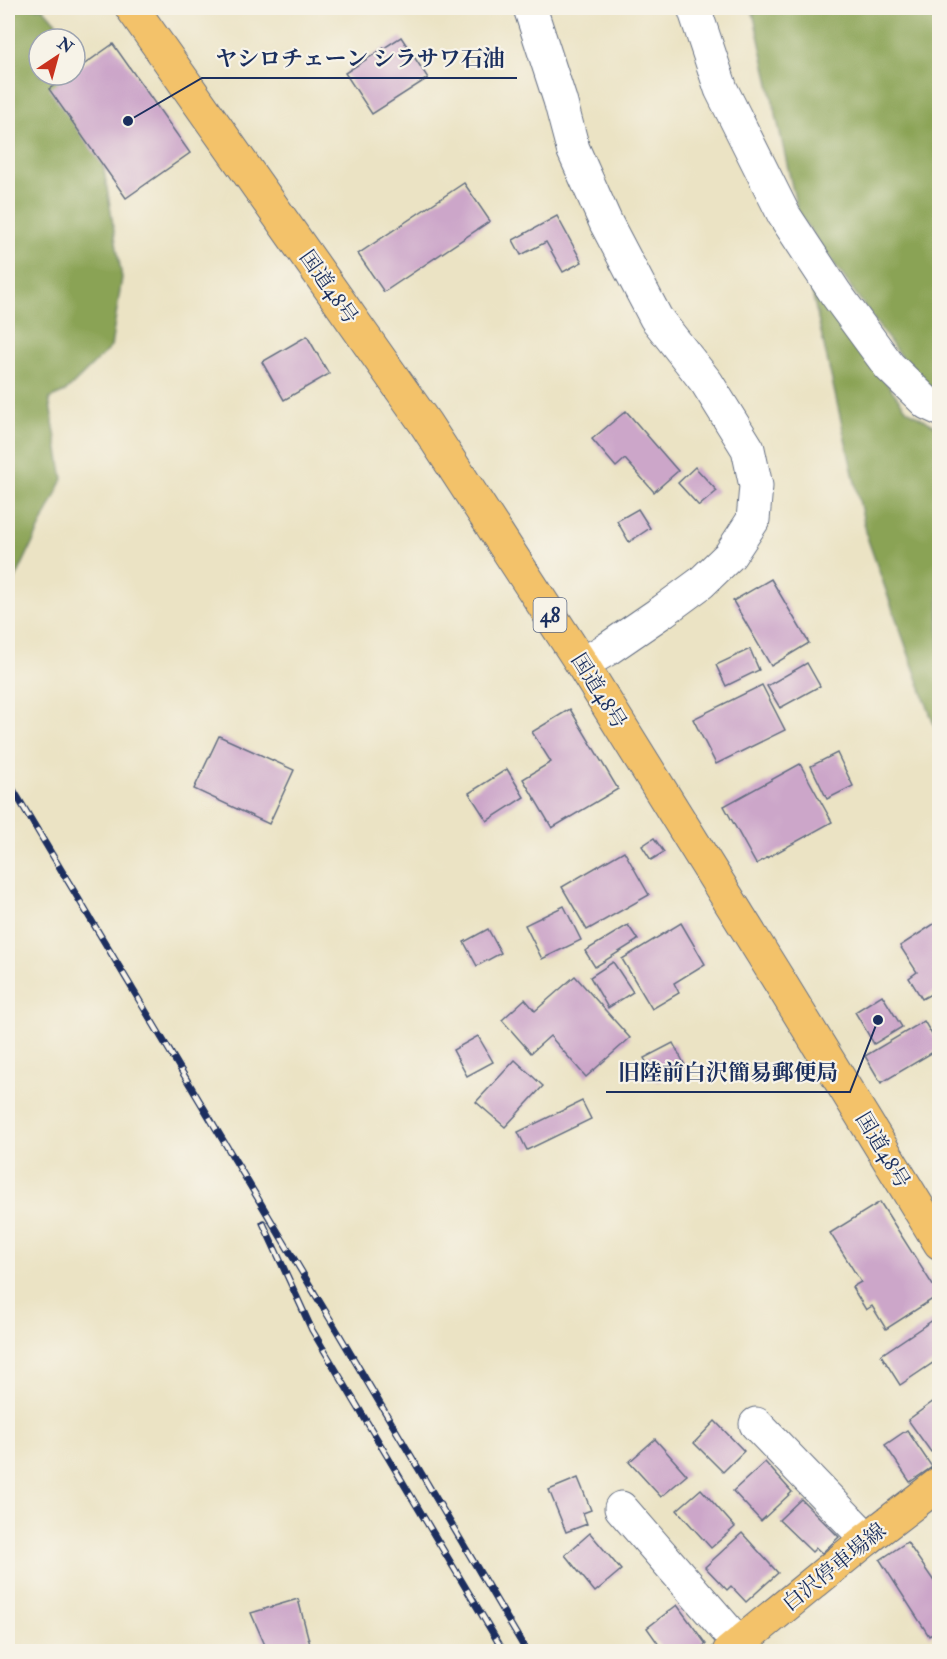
<svg xmlns="http://www.w3.org/2000/svg" width="947" height="1659" viewBox="0 0 947 1659" font-family="'IM FELL Double Pica','Noto Serif JP',serif">
<style>
.forest{fill:#8aa354;stroke:#526959;stroke-width:1.5}
.building{fill:#cca6c9}
.lines{fill:none;stroke-linecap:round;stroke-linejoin:round}
.minor-casing{stroke:#646e82;stroke-width:35}
.major-casing{stroke:#646e82;stroke-width:35}
.highway-casing{stroke:#646e82;stroke-width:35}
.path{stroke:#646e82;stroke-width:4;stroke-dasharray:4.5 4.5;stroke-linecap:butt}
.minor{stroke:#fff;stroke-width:33}
.major{stroke:#f3c26a;stroke-width:33}
.highway{stroke:#f3c26a;stroke-width:33}
.rail-casing{stroke:#1b2f5e;stroke-width:7}
.rail{stroke:#f7f3e8;stroke-width:4.5;stroke-dasharray:14;stroke-linecap:butt}
.labels{text-anchor:middle;stroke-width:4.5;stroke-linejoin:round;paint-order:stroke}
.shield{fill:#f7f3e8;stroke:#5d6a87;stroke-width:1.5}
.shield-label{font-size:20px;font-weight:bold;fill:#1b2f5e}
.street-label{font-size:21px;fill:#1b2f5e;stroke:#f7f3e8}
.leader{fill:none;stroke:#1b2f5e;stroke-width:2}
.callout-dot{fill:#1b2f5e;stroke:#f7f3e8;stroke-width:2}
.callout-label{font-size:22px;text-anchor:middle;font-weight:bold;fill:#1b2f5e;stroke:#f7f3e8;stroke-width:4.5;stroke-linejoin:round;paint-order:stroke}
</style>
<rect width="100%" height="100%" fill="#f7f3e8"/>
<filter id="ink" filterUnits="userSpaceOnUse"><feTurbulence type="fractalNoise" baseFrequency=".0167" numOctaves="2"/><feDisplacementMap in="SourceGraphic" scale="12" xChannelSelector="R" yChannelSelector="G"/><feConvolveMatrix kernelMatrix="1 2 1 2 8 2 1 2 1" color-interpolation-filters="sRGB"/></filter>
<filter id="wash" filterUnits="userSpaceOnUse"><feTurbulence type="fractalNoise" baseFrequency=".008" numOctaves="4" result="noise"/><feDisplacementMap in="SourceGraphic" scale="24" xChannelSelector="R" yChannelSelector="G"/><feGaussianBlur stdDeviation="1.35" result="paint"/><feColorMatrix in="noise" values="0 0 0 0 0 0 0 0 0 0 0 0 0 0 0 0 0 1.4 0 .05"/><feComposite in="paint" operator="in"/></filter>
<g filter="url(#wash)">
<rect width="100%" height="100%" fill="#ebe3c4"/>
<g class="forest">
<polygon points="8,8 43,8 58,25 63,39 39,39 39,75 75,75 100,146 122,278 111,347 65,392 49,399 63,479 8,595"/>
<polygon points="752,8 939,8 939,386 923,388 798,213"/>
<polygon points="807,270 850,335 907,410 937,427 939,426 939,739 868,540"/>
</g>
<g id="blocks">
<g class="building">
<polygon points="401,37 428,78 372,114 345,73"/>
<polygon points="113,44 190,153 126,198 49,89 69,75 75,75 75,71"/>
<polygon points="464,183 490,221 384,292 358,254"/>
<polygon points="557,216 582,262 563,272 546,242 521,255 513,240"/>
<polygon points="307,336 329,374 284,400 262,362"/>
<polygon points="626,411 678,471 654,492 625,459 616,467 592,439"/>
<polygon points="695,467 717,491 699,506 678,483"/>
<polygon points="638,509 650,528 629,542 617,521"/>
<polygon points="771,579 809,643 771,666 733,601"/>
<polygon points="750,649 759,670 726,686 716,665"/>
<polygon points="807,663 820,686 780,708 767,686"/>
<polygon points="762,685 785,730 716,764 693,719"/>
<polygon points="570,709 618,789 552,828 523,779 551,762 532,732"/>
<polygon points="219,736 294,770 269,824 194,789"/>
<polygon points="837,753 853,786 827,799 811,766"/>
<polygon points="800,764 832,822 756,864 724,806"/>
<polygon points="507,769 524,797 487,821 469,793"/>
<polygon points="654,838 664,852 651,860 642,846"/>
<polygon points="624,851 649,895 587,930 562,887"/>
<polygon points="564,906 581,940 542,959 525,925"/>
<polygon points="940,920 940,989 922,999 909,978 917,972 900,946"/>
<polygon points="681,923 705,964 674,983 679,993 652,1009 622,959"/>
<polygon points="628,925 638,940 595,967 585,951"/>
<polygon points="488,929 501,953 477,966 464,942"/>
<polygon points="613,962 633,992 608,1008 590,977"/>
<polygon points="575,976 630,1038 586,1077 550,1036 531,1053 502,1020 525,999 535,1011"/>
<polygon points="882,995 902,1027 874,1044 855,1012"/>
<polygon points="924,1021 940,1048 881,1083 865,1056"/>
<polygon points="478,1036 493,1062 467,1076 453,1050"/>
<polygon points="673,1043 686,1067 657,1082 644,1058"/>
<polygon points="515,1060 543,1086 505,1127 476,1102"/>
<polygon points="582,1101 591,1119 527,1150 518,1132"/>
<polygon points="880,1202 939,1295 886,1329 872,1306 866,1310 852,1287 861,1282 830,1233"/>
<polygon points="933,1320 940,1329 940,1358 900,1385 881,1355"/>
<polygon points="934,1401 940,1409 940,1446 931,1452 908,1420"/>
<polygon points="715,1421 744,1451 723,1472 694,1443"/>
<polygon points="907,1430 932,1467 910,1482 885,1445"/>
<polygon points="655,1439 687,1475 661,1497 629,1462"/>
<polygon points="765,1462 792,1492 761,1521 733,1491"/>
<polygon points="578,1478 591,1510 583,1513 587,1524 566,1532 549,1490"/>
<polygon points="701,1489 735,1527 711,1548 677,1510"/>
<polygon points="801,1499 839,1537 822,1553 816,1548 812,1552 779,1520"/>
<polygon points="590,1533 621,1570 595,1592 565,1555"/>
<polygon points="742,1533 778,1573 746,1602 731,1586 727,1590 705,1567"/>
<polygon points="907,1542 940,1590 940,1629 929,1636 880,1560"/>
<polygon points="298,1599 312,1652 268,1652 251,1613"/>
<polygon points="677,1605 706,1644 695,1652 664,1652 647,1628"/>
</g>
</g>
</g>
<g filter="url(#ink)">
<use href="#blocks" fill-opacity="0" stroke="#646e82" stroke-width="1.5"/>
<g class="lines">
<defs>
<g id="minor">
<polyline points="530,8 560,100 573,149 606,223 656,318 707,383 748,449 756,486 753,520 730,555 701,583 663,611 606,650 582,664"/>
<polyline points="694,8 721,89 784,215 836,294 889,366 927,403 940,409"/>
<polyline points="756,1424 867,1539"/>
<polyline points="621,1508 739,1644"/>
</g>
<polyline id="major" points="729,1652 867,1539 940,1483"/>
<polyline id="highway" points="132,8 425,423 582,664 783,987 940,1243"/>
</defs>
<use href="#minor" class="minor-casing"/>
<use href="#major" class="major-casing"/>
<use href="#highway" class="highway-casing"/>
<polyline class="path" points="536,1652 540,1649"/>
<use href="#minor" class="minor"/>
<use href="#major" class="major"/>
<use href="#highway" class="highway"/>
<defs>
<g id="rail">
<polyline points="8,781 330,1319 527,1652"/>
<polyline points="263,1223 312,1330 504,1652"/>
</g>
</defs>
<use href="#rail" class="rail-casing"/>
<use href="#rail" class="rail"/>
</g>
</g>
<g class="labels">
<rect class="shield" x="533.5" y="598" width="33" height="34" rx="4.5"/>
<g class="shield-label">
<text x="550" y="622">48</text>
</g>
<g class="street-label">
<text transform="translate(329 287) rotate(55)" y="7">国道48号</text>
<text transform="translate(599 691) rotate(58)" y="7">国道48号</text>
<text transform="translate(883 1150) rotate(59)" y="7">国道48号</text>
<text transform="translate(834 1567) rotate(-39)" y="7">白沢停車場線</text>
</g>
</g>
<path class="leader" d="M128 121L202 78H517M878 1020L850 1092H606"/>
<g class="callout-dot">
<circle cx="128" cy="121" r="6"/>
<circle cx="878" cy="1020" r="6"/>
</g>
<g class="callout-label">
<text x="360" y="66">ヤシロチェーン シラサワ石油</text>
<text x="728" y="1080">旧陸前白沢簡易郵便局</text>
</g>
<rect width="947" height="1659" fill="none" stroke="#f7f3e8" stroke-width="30"/>
<g transform="translate(57 57) rotate(36)"><circle r="28" fill="#f7f3e8" stroke="#9fa5b1" stroke-width="1.5"/>
<path d="M0-4.5L10 22L0 15L-10 22Z" fill="#c8321e"/>
<text y="-9" font-size="16" font-weight="bold" text-anchor="middle" fill="#1b2f5e">N</text>
</g>
</svg>
